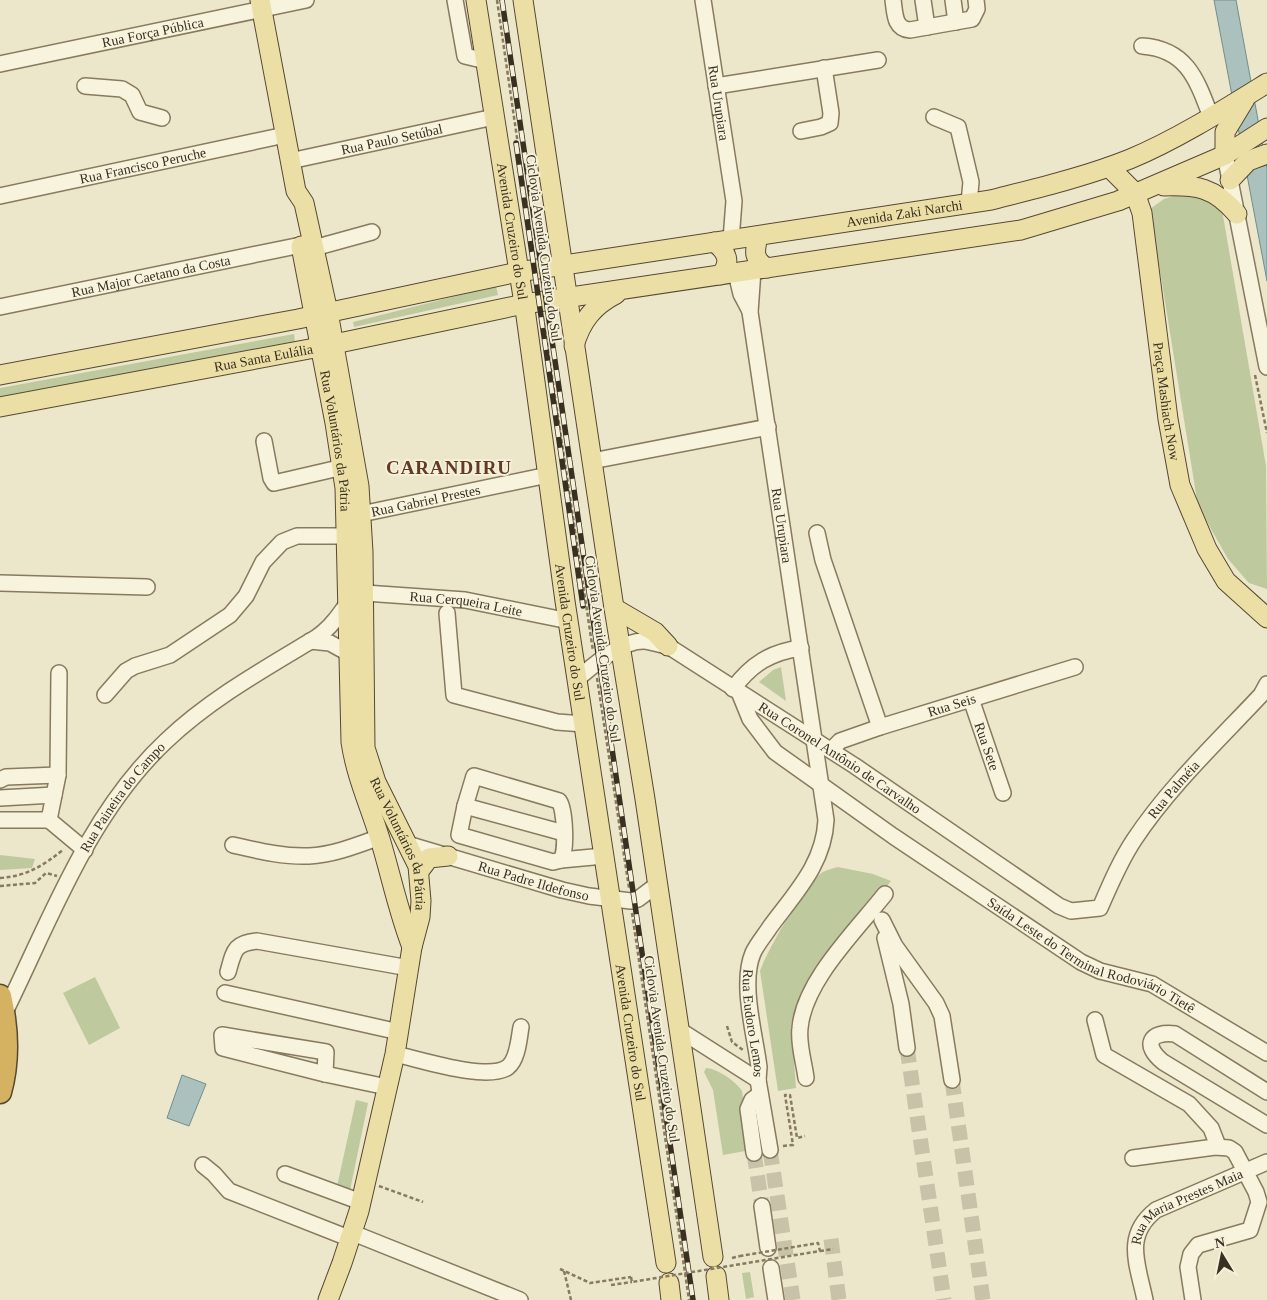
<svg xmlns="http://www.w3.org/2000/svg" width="1267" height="1300" viewBox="0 0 1267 1300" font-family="Georgia,serif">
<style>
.green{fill:#beca9e}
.water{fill:#aac1bd;stroke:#718f8c}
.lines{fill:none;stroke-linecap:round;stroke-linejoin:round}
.minor-tunnel{stroke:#c8c2a8;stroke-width:15;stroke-dasharray:15 8;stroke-linecap:butt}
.minor-casing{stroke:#877a5f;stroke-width:18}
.major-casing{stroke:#564833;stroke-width:21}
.highway-casing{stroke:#564833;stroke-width:25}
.path{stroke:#877a5f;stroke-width:2.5;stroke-dasharray:4 2.5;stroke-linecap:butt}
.minor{stroke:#f7f3dd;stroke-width:15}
.major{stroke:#ebdfa5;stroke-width:19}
.highway{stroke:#d4b262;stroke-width:22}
.rail-casing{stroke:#393022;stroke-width:5.5}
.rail{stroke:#f4f0d9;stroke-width:4;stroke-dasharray:11;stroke-linecap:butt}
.path-bridge{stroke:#877a5f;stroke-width:2.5;stroke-dasharray:4 2.5;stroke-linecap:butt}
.labels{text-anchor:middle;stroke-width:4;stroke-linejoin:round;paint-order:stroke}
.street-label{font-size:14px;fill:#393022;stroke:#f4f0d9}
.district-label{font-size:19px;font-weight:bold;letter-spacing:1px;fill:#633a24;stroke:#f4f0d9}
</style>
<rect width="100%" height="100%" fill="#ece6ca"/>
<g class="green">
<polygon points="1185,192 1220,198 1266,466 1267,589 1249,583 1228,559 1198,506 1150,209 1164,199"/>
<polygon points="496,286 498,295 354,327 353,322"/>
<polygon points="294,334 295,342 0,397 0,388"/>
<polygon points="781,667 786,701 759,682 773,670"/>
<polygon points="0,855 35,859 32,868 0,870"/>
<path d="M838 867 873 874 891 881 815 976 791 1023 796 1088 778 1091 760 971C767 951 806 882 823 872 827 870 833 868 838 867Z"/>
<polygon points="95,977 120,1028 89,1045 63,993"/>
<path d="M706 1068C716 1068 736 1081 742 1091L751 1150 723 1155 713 1090 704 1072Z"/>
<polygon points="356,1100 368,1103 347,1205 334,1200"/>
<polygon points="750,1272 754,1297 746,1299 742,1273"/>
</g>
<g class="water">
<polygon points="1214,0 1236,0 1267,169 1267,281"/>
<polygon points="182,1075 206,1084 189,1126 167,1118"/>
</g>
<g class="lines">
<g class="minor-tunnel">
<polyline points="907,1048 944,1300"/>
<polyline points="952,1080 983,1300"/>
<polyline points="770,1150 793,1300"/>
<polyline points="754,1153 762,1206"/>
<polyline points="831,1239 839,1300"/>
</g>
<defs>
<g id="minor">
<polyline points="455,0 465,56 486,61"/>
<path id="s1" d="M703 0 734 201 731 240"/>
<path d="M893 0C895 13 894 29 910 30L972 19 977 9 976 0"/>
<polyline points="923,0 927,27"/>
<polyline points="953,0 956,22"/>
<path d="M1142 46C1187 49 1197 80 1211 117"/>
<path id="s2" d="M0 64 306 0"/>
<polyline points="85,86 122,89 132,95 140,112 162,118"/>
<polyline points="716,86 878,60"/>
<polyline points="934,117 958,127 971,182 969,203"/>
<polyline points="801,131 821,127 830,123 831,113 824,68"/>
<polyline points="1225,155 1267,367"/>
<path id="s3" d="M290 161 494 117"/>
<path id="s4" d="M0 196 285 135"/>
<polyline points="314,248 372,232"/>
<path id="s5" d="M753 270 750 312 826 820C824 864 795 893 770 927 765 935 757 944 753 953 740 983 755 1035 759 1067L758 1080 770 1150"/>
<polyline points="736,273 741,294 750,311"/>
<path id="s6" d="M0 307 301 245"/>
<polyline points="264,441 271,478 274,483 343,467"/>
<polyline points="592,461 768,427"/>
<path id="s7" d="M361 514 548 475"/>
<polyline points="817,533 823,560 880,727"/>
<polyline points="0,583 147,587"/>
<polyline points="447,613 454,695 557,722 584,724"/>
<polyline points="310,641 330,643 350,654"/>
<polyline points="59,673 58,775 49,820 85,850"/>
<path id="s8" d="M577 679C594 665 621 640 645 641 652 642 661 645 668 646L855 766 1059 906 1071 911 1100 908C1110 885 1120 861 1134 840 1169 787 1218 741 1261 695L1267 684"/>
<path d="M733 689C751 664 771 652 801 648"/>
<path id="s9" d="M739 692 750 719 775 752 893 836 1081 962 1100 971 1152 984 1267 1053"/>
<polyline points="105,695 126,671 135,666 170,655 230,615 246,596 263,562 282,542 297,536 348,536"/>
<path id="s10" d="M971 699 1003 793"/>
<path id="s11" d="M831 750 840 741 880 727 1075 667"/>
<path d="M474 776 559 801C565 809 567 851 561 860L553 862 459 835 465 806Z"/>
<polyline points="0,780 6,777 58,775"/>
<polyline points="0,798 54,795"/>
<polyline points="465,806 564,833"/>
<polyline points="0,820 49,820"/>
<path id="s12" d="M407 844 562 890 589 896 631 901 638 899 658 884"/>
<path d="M233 845C259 851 283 857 309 856 333 855 358 845 380 837"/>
<polyline points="561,860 604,856"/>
<polyline points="882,920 895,946 936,1003 942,1016 952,1080"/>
<polyline points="885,938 901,1004 907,1048"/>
<path d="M228 972C234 951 234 943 257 941L409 968"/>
<polyline points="225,993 399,1032"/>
<path id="s13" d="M4 1014C50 921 88 814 166 741 208 701 259 672 309 642 318 637 328 629 335 620 344 610 349 596 365 593L465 600 569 621"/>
<polyline points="1095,1020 1104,1055 1189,1104 1211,1128 1218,1146"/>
<polyline points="678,1029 758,1080"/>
<polygon points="222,1035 326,1052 325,1074 223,1048"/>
<path d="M395 1054C419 1059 488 1082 508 1067 518 1059 519 1038 521 1027"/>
<polyline points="325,1074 387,1087"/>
<path d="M806 1078C804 1062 798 1044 800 1028 804 981 856 931 885 894"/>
<path d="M1267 1092 1175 1034C1150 1031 1142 1045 1163 1062L1267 1125"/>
<polyline points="754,1153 748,1109 752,1100 760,1094"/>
<polyline points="1133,1158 1215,1147 1229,1148 1235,1152 1256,1192 1259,1202 1250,1230 1198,1245 1191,1254 1188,1267 1193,1300"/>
<polyline points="203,1165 214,1174 229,1191 351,1239"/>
<polyline points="285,1174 361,1202"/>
<polyline points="762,1206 768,1248"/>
<polyline points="353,1233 520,1300"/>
<polyline points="771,1268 776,1300"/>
<path id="s14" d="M1145 1300C1138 1265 1123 1236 1156 1210L1267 1162"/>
</g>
<g id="major">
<path id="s15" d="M260 0 296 191 304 203 328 312 359 486 363 552 365 748 376 782 418 866 421 901 420 917 412 947 395 1054 359 1211 342 1263 328 1300"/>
<path id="s16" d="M476 0 526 316 565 601 666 1263"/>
<polyline points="523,0 614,608 645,799 713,1257"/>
<polyline points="1225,155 1225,132 1245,99"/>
<path id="s17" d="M1109 167 1135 193 1142 213 1168 419 1180 485 1207 549 1226 581 1267 618"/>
<polyline points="1230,180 1248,161 1267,154"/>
<path d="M1164 186C1197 185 1214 187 1237 214"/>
<path d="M758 236C755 250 752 259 767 268"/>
<path d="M714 242C727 251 732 263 720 275"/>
<path id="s18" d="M301 246 335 423 345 488 351 742C356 776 370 806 380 839 391 875 398 911 412 947"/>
<path d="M574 346C581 321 594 305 616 294"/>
<path id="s19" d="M0 375 298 319 518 272 991 200C1038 188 1085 177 1130 159 1176 140 1225 109 1267 83"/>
<path id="s20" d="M0 407 320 347 524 304 1021 230 1118 201 1225 155 1267 128"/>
<polyline points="614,608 655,632 668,646"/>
<polyline points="419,871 429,858 448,856"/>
<polyline points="716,1276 719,1300"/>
<polyline points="669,1283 671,1300"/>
</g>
<path id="highway" d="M0 996C7 1027 9 1060 0 1092"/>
</defs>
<use href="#minor" class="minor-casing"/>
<use href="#major" class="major-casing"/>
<use href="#highway" class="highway-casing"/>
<g class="path">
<polyline points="497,0 534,255"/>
<polyline points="543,317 593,651"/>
<polyline points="1255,375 1267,433"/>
<polyline points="597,678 629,888"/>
<path d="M0 878C27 876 43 866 64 849"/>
<polyline points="0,886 35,883 46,873 57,876"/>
<polyline points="632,913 689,1300"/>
<polyline points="727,1026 732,1042 743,1050"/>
<polyline points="655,1066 668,1064"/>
<polyline points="783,1146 793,1145 785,1095 790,1095 797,1138 805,1136"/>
<polyline points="379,1186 423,1202"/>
<polyline points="820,1251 833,1249"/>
<polyline points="732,1258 740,1256"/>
<polyline points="560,1269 590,1283 631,1277"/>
<polyline points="564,1271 571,1300"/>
<polyline points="611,1285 632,1282"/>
</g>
<use href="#minor" class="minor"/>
<use href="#major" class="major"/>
<use href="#highway" class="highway"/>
<defs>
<g id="rail">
<polyline points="502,0 693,1300"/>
<polyline points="516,143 583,606"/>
</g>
</defs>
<use href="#rail" class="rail-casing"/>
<use href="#rail" class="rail"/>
<polyline class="path-bridge" points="631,1277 632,1282 820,1251 818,1243 740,1256"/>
</g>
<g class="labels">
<g class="street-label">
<text dy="5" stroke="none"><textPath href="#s2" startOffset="156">Rua Força Pública</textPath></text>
<text dy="5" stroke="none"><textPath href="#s1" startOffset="104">Rua Urupiara</textPath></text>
<text dy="5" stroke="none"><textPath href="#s3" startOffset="104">Rua Paulo Setúbal</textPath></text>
<text dy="5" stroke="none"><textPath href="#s4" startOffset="146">Rua Francisco Peruche</textPath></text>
<text dy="5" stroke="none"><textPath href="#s19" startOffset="919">Avenida Zaki Narchi</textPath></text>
<text dy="5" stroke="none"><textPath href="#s16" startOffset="234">Avenida Cruzeiro do Sul</textPath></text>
<text transform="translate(544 248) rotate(82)" y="5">Ciclovia Avenida Cruzeiro do Sul</text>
<text dy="5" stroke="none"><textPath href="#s6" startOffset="154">Rua Major Caetano da Costa</textPath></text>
<text dy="5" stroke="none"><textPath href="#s20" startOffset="268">Rua Santa Eulália</textPath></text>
<text dy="5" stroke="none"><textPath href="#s17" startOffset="248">Praça Mashiach Now</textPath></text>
<text dy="5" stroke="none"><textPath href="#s18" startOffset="198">Rua Voluntários da Pátria</textPath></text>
<text dy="5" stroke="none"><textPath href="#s7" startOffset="66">Rua Gabriel Prestes</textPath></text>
<text dy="5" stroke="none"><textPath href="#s5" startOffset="258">Rua Urupiara</textPath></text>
<text dy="5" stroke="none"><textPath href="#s13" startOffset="671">Rua Cerqueira Leite</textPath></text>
<text dy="5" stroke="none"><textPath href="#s16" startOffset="639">Avenida Cruzeiro do Sul</textPath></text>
<text transform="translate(603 649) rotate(82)" y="5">Ciclovia Avenida Cruzeiro do Sul</text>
<text dy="5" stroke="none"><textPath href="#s11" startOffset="130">Rua Seis</textPath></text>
<text dy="5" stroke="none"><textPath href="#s10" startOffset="50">Rua Sete</textPath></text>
<text dy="5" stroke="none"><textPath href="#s8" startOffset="308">Rua Coronel Antônio de Carvalho</textPath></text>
<text dy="5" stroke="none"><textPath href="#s8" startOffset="755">Rua Palméia</textPath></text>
<text dy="5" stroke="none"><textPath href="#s13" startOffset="248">Rua Paineira do Campo</textPath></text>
<text dy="5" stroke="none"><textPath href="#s15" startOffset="862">Rua Voluntários da Pátria</textPath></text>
<text dy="5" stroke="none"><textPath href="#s12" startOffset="132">Rua Padre Ildefonso</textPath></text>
<text dy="5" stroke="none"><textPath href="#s9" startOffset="448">Saída Leste do Terminal Rodoviário Tietê</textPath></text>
<text dy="5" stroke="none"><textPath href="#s5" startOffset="781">Rua Eudoro Lemos</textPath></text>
<text dy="5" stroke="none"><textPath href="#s16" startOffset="1044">Avenida Cruzeiro do Sul</textPath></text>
<text transform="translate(662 1049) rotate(82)" y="5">Ciclovia Avenida Cruzeiro do Sul</text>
<text dy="5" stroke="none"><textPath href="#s14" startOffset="124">Rua Maria Prestes Maia</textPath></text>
</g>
<g class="district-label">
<text x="449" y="474">CARANDIRU</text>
</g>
</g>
<g transform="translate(1222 1255) rotate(350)" stroke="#f4f0d9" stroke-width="4" paint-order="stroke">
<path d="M0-4L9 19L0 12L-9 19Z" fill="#393022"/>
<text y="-8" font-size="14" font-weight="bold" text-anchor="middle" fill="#393022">N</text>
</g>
</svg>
